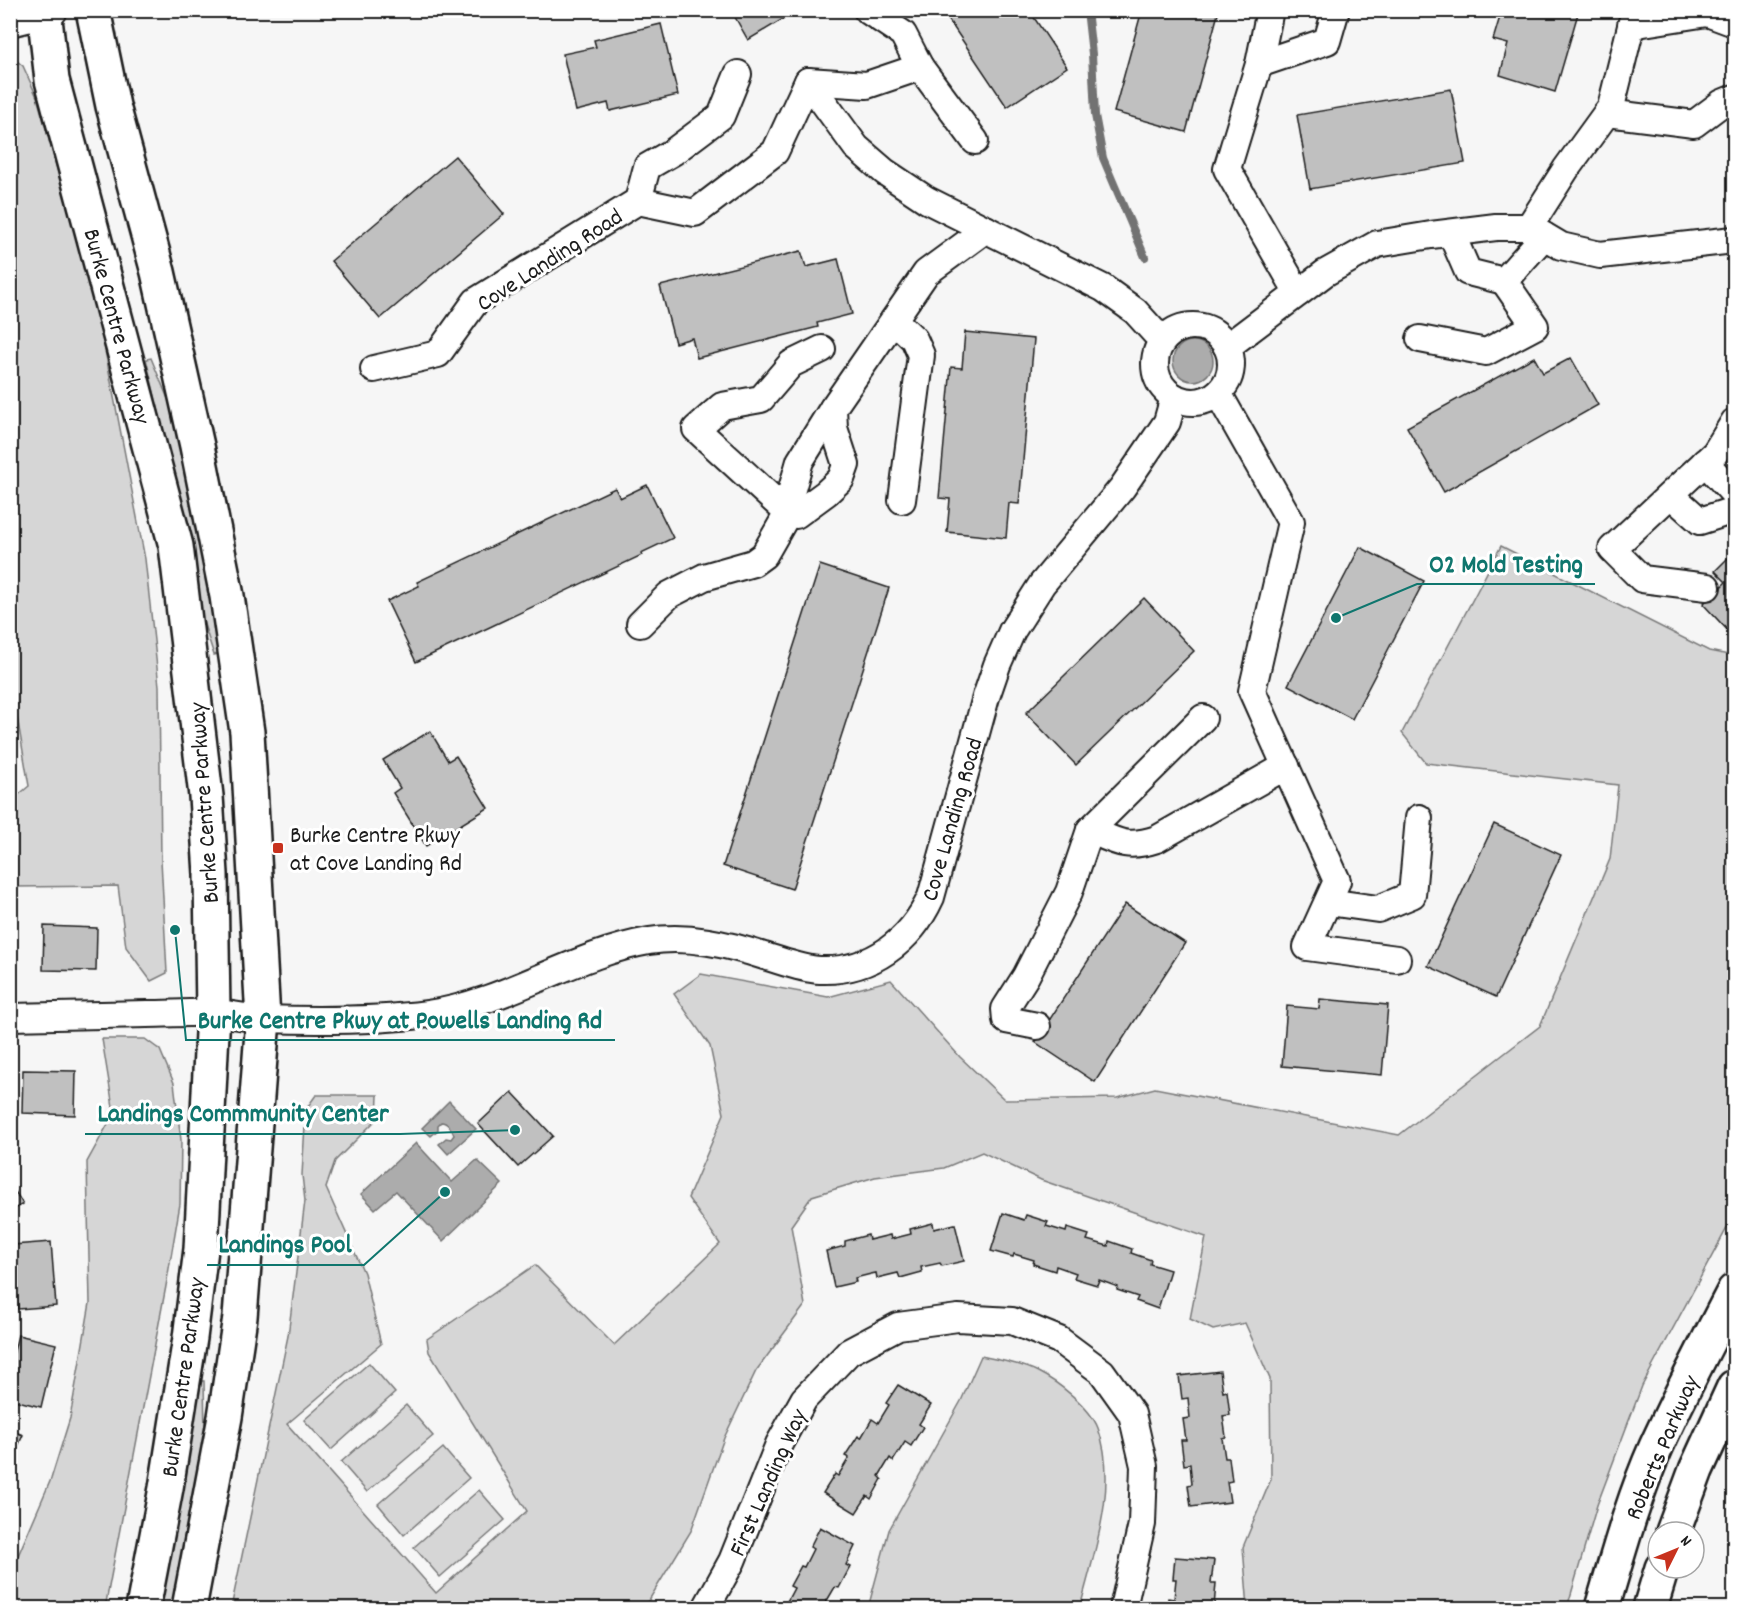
<svg xmlns="http://www.w3.org/2000/svg" width="1745" height="1619" font-family="Dekko,sans-serif">
<rect width="100%" height="100%" fill="#f6f6f6"/>
<filter id="ink" filterUnits="userSpaceOnUse"><feTurbulence type="fractalNoise" baseFrequency=".0167" numOctaves="2"/><feDisplacementMap in="SourceGraphic" scale="12" xChannelSelector="R" yChannelSelector="G"/><feConvolveMatrix kernelMatrix="1 2 1 2 8 2 1 2 1" color-interpolation-filters="sRGB"/></filter>
<g filter="url(#ink)">
<g fill="#d6d6d6" stroke="#797979" stroke-width="1.5">
<path d="M 11,56 L 23,66 L 37,97 L 99,319 L 145,559 L 159,686 L 161,860 L 167,973 L 151,981 L 126,947 L 118,886 L 11,887 L 11,801 L 29,786 L 14,699 L 11,695 Z"/>
<path d="M 151,358 L 173,411 L 202,551 L 218,654 L 214,655 L 198,606 L 173,470 L 146,359 Z"/>
<path d="M 1501,546 L 1709,651 L 1734,656 L 1734,1215 L 1642,1386 L 1597,1505 L 1567,1608 L 1248,1608 L 1243,1547 L 1271,1479 L 1270,1379 L 1245,1323 L 1213,1330 L 1190,1319 L 1206,1237 L 1041,1180 L 982,1152 L 944,1168 L 875,1177 L 812,1196 L 791,1226 L 805,1305 L 756,1371 L 724,1438 L 691,1531 L 649,1600 L 639,1608 L 231,1608 L 288,1336 L 305,1201 L 302,1175 L 306,1109 L 316,1095 L 378,1095 L 377,1119 L 335,1161 L 326,1188 L 364,1273 L 381,1344 L 287,1424 L 436,1593 L 527,1511 L 429,1352 L 427,1339 L 535,1265 L 614,1345 L 720,1244 L 688,1198 L 724,1114 L 710,1046 L 674,994 L 701,974 L 828,997 L 891,980 L 960,1057 L 1005,1100 L 1117,1098 L 1155,1088 L 1399,1135 L 1540,1026 L 1610,859 L 1618,785 L 1426,763 L 1402,733 Z"/>
<path d="M 102,1039 L 145,1039 L 160,1050 L 174,1083 L 181,1140 L 180,1204 L 166,1286 L 105,1608 L 11,1608 L 11,1572 L 51,1479 L 70,1418 L 90,1303 L 87,1162 L 114,1113 Z"/>
<path d="M 981,1356 C 999,1360 1021,1363 1038,1372 C 1058,1382 1090,1407 1098,1428 C 1119,1485 1094,1552 1080,1608 L 868,1608 L 889,1530 L 961,1401 Z"/>
<path d="M 369,1363 L 395,1393 L 331,1450 L 304,1420 Z"/>
<path d="M 200,1381 L 204,1381 L 205,1435 L 173,1608 L 158,1608 Z"/>
<path d="M 406,1405 L 433,1436 L 367,1492 L 341,1462 Z"/>
<path d="M 443,1448 L 469,1478 L 404,1535 L 378,1504 Z"/>
<path d="M 479,1490 L 505,1520 L 440,1577 L 414,1547 Z"/>
</g>
<g fill="#acacac" stroke="#727272" stroke-width="1.5">
<circle cx="1193" cy="361" r="20"/>
<path d="M 449,1101 L 476,1129 L 448,1154 L 439,1144 L 446,1138 L 451,1139 L 454,1135 C 452,1129 447,1122 441,1122 L 438,1125 L 438,1130 L 431,1136 L 422,1128 Z"/>
<path d="M 416,1143 L 452,1182 L 477,1160 L 502,1184 L 443,1241 L 396,1191 L 375,1209 L 361,1194 Z"/>
</g>
<g fill="none" stroke-linecap="round" stroke-linejoin="round">
<path stroke="#727272" stroke-width="8" d="M 1087,10 L 1092,54 L 1095,115 L 1103,158 L 1145,257"/>
</g>
<g fill="#c0c0c0" stroke="#1c1c1c" stroke-width="1.5">
<path d="M 731,10 L 798,10 L 748,40 Z"/>
<path d="M 942,10 L 1029,10 L 1067,67 L 1007,107 Z"/>
<path d="M 1142,10 L 1219,10 L 1186,132 L 1114,112 Z"/>
<path d="M 1502,10 L 1579,10 L 1555,92 L 1500,75 L 1508,44 L 1493,40 Z"/>
<path d="M 661,24 L 678,95 L 610,111 L 608,103 L 576,111 L 563,54 L 596,47 L 594,40 Z"/>
<path d="M 1451,89 L 1465,163 L 1310,189 L 1297,115 Z"/>
<path d="M 455,156 L 504,214 L 380,319 L 331,261 Z"/>
<path d="M 801,251 L 806,267 L 838,259 L 852,314 L 817,323 L 818,327 L 697,358 L 692,338 L 675,343 L 660,286 Z"/>
<path d="M 965,332 L 1034,339 L 1019,504 L 1009,503 L 1006,538 L 947,532 L 950,499 L 939,498 L 951,367 L 962,368 Z"/>
<path d="M 1534,357 L 1543,373 L 1571,358 L 1598,405 L 1444,492 L 1407,427 Z"/>
<path d="M 647,485 L 673,538 L 641,553 L 642,555 L 416,662 L 387,601 L 419,586 L 417,582 L 615,488 L 620,498 Z"/>
<path d="M 1360,547 L 1424,581 L 1352,719 L 1288,685 Z"/>
<path d="M 1734,552 L 1734,637 L 1703,604 L 1726,582 L 1715,571 Z"/>
<path d="M 820,565 L 889,588 L 792,889 L 723,866 Z"/>
<path d="M 1144,598 L 1194,651 L 1076,765 L 1026,713 Z"/>
<path d="M 430,731 L 448,761 L 456,756 L 488,808 L 426,846 L 393,793 L 400,788 L 383,760 Z"/>
<path d="M 1494,824 L 1561,855 L 1496,997 L 1428,966 Z"/>
<path d="M 1125,904 L 1185,943 L 1095,1082 L 1035,1042 Z"/>
<path d="M 44,926 L 97,928 L 96,971 L 43,970 Z"/>
<path d="M 10,930 L 15,930 L 16,969 L 10,969 Z"/>
<path d="M 1320,999 L 1388,1005 L 1382,1075 L 1282,1066 L 1287,1006 L 1319,1009 Z"/>
<path d="M 23,1070 L 76,1071 L 75,1115 L 22,1113 Z"/>
<path d="M 512,1092 L 553,1136 L 518,1167 L 478,1124 Z"/>
<path d="M 10,1184 L 23,1204 L 10,1212 Z"/>
<path d="M 1003,1213 L 1024,1220 L 1026,1215 L 1048,1222 L 1046,1226 L 1066,1232 L 1067,1228 L 1089,1235 L 1087,1240 L 1108,1246 L 1109,1241 L 1132,1249 L 1131,1253 L 1151,1260 L 1150,1264 L 1170,1270 L 1158,1309 L 1136,1301 L 1138,1297 L 1117,1290 L 1118,1287 L 1099,1280 L 1097,1285 L 1074,1278 L 1076,1273 L 1056,1266 L 1055,1271 L 1033,1264 L 1034,1260 L 1014,1254 L 1013,1257 L 991,1251 Z"/>
<path d="M 933,1223 L 934,1229 L 955,1224 L 964,1261 L 942,1266 L 940,1263 L 921,1267 L 922,1272 L 900,1278 L 898,1273 L 877,1278 L 876,1273 L 871,1274 L 855,1278 L 856,1282 L 834,1287 L 826,1251 L 845,1246 L 845,1241 L 868,1235 L 869,1240 L 890,1235 L 891,1239 L 911,1234 L 910,1229 Z"/>
<path d="M 51,1242 L 56,1306 L 18,1309 L 13,1245 Z"/>
<path d="M 18,1335 L 56,1344 L 41,1407 L 10,1399 L 10,1367 Z"/>
<path d="M 1220,1371 L 1223,1392 L 1227,1391 L 1230,1415 L 1223,1416 L 1226,1437 L 1222,1438 L 1225,1458 L 1229,1458 L 1232,1481 L 1227,1482 L 1230,1502 L 1191,1507 L 1188,1485 L 1192,1484 L 1190,1464 L 1184,1465 L 1181,1440 L 1186,1440 L 1183,1419 L 1190,1418 L 1188,1398 L 1182,1399 L 1179,1376 Z"/>
<path d="M 898,1385 L 931,1405 L 919,1424 L 923,1427 L 911,1446 L 905,1442 L 893,1461 L 890,1458 L 879,1476 L 882,1479 L 871,1499 L 867,1496 L 856,1513 L 823,1493 L 835,1474 L 838,1476 L 849,1458 L 845,1456 L 858,1436 L 861,1438 L 872,1419 L 878,1423 L 889,1405 L 886,1403 Z"/>
<path d="M 10,1430 L 23,1435 L 10,1464 Z"/>
<path d="M 820,1527 L 855,1546 L 846,1565 L 850,1567 L 839,1588 L 835,1587 L 825,1604 L 830,1606 L 828,1608 L 778,1608 L 780,1604 L 784,1607 L 794,1588 L 790,1586 L 801,1566 L 804,1567 L 813,1549 L 810,1547 Z"/>
<path d="M 1175,1557 L 1214,1560 L 1211,1583 L 1216,1583 L 1214,1607 L 1206,1606 L 1206,1608 L 1167,1608 L 1168,1598 L 1174,1599 L 1176,1579 L 1173,1579 Z"/>
</g>
<g fill="none" stroke-linecap="round" stroke-linejoin="round">
<defs>
<g id="minor">
<path d="M 867,10 L 903,34 L 920,67"/>
<path d="M 1270,10 L 1259,64 L 1227,169 L 1298,293"/>
<path d="M 1631,25 L 1707,13 L 1734,23"/>
<path d="M 1259,64 L 1327,41 L 1336,10"/>
<path d="M 808,81 L 867,85 L 920,67 L 975,141"/>
<path d="M 1607,113 L 1694,124 L 1722,103 L 1734,98"/>
<path d="M 638,201 L 647,167 L 673,152 L 721,116 L 738,74"/>
<path d="M 1529,227 L 1566,169 L 1611,107 L 1635,10"/>
<path d="M 1451,233 L 1468,272 L 1504,281"/>
<path d="M 894,320 L 914,339 L 921,355 L 902,500"/>
<circle cx="1193" cy="364" r="38"/>
<path d="M 1420,339 L 1486,352 L 1535,326 L 1504,281 L 1544,236"/>
<path d="M 1227,347 L 1325,273 L 1377,244 L 1431,235 L 1496,227 L 1529,227 L 1561,246 L 1600,255 L 1734,240"/>
<path d="M 822,349 L 791,364 L 761,399 L 722,406 L 696,429 L 788,513 L 796,515 L 826,493 L 841,479 L 846,465 L 834,428 L 833,408"/>
<path d="M 374,369 L 438,354 L 476,301 L 638,201 L 695,213 L 775,152 L 808,81 L 856,147 L 885,172 L 927,200 L 1103,288 L 1135,311 L 1155,333 L 1167,336"/>
<path d="M 1218,393 L 1291,522 L 1252,691 L 1337,881 L 1307,947 L 1397,959"/>
<path d="M 1705,462 L 1734,494"/>
<path d="M 1671,495 L 1700,521 L 1734,510"/>
<path d="M 1707,587 L 1642,579 L 1612,549 L 1715,453 L 1734,422"/>
<path d="M 640,624 L 669,595 L 704,577 L 753,563 L 764,555 L 788,513 L 790,496 L 800,461 L 833,408 L 926,273 L 986,229"/>
<path d="M 1203,718 L 1090,830 C 1117,842 1127,849 1157,839 L 1286,766"/>
<path d="M 1328,902 L 1378,909 L 1412,895 L 1419,818"/>
<path d="M 10,1017 C 56,1016 101,1015 147,1014 C 169,1014 192,1012 215,1013 C 231,1014 247,1018 263,1019 C 317,1021 374,1021 428,1014 C 506,1003 573,954 649,941 C 688,935 727,944 764,956 C 782,961 801,969 820,970 C 871,972 911,941 931,897 L 986,697 L 997,665 L 1012,631 L 1042,584 L 1122,488 L 1167,422 L 1174,397"/>
<path d="M 1037,1026 L 1006,1020 L 1005,1009 L 1026,976 L 1069,892 L 1090,830"/>
<path d="M 706,1608 L 732,1561 L 779,1444 L 804,1399 L 849,1352 L 898,1326 L 958,1318 L 1012,1321 L 1059,1340 L 1102,1372 L 1132,1414 L 1144,1466 L 1142,1524 L 1123,1608"/>
</g>
<path id="tertiary" d="M 10,20 L 51,10"/>
<g id="secondary">
<path d="M 44,10 L 52,80 L 176,546 L 206,796 L 211,874 L 213,1013 L 201,1249 L 190,1338 L 166,1488 L 143,1608"/>
<path d="M 93,10 L 113,106 L 158,272 L 197,446 L 227,596 L 247,732 L 263,1019 L 240,1317 L 225,1417 L 189,1608"/>
<path d="M 1673,1532 L 1696,1470 L 1734,1387"/>
<path d="M 1602,1608 C 1618,1554 1633,1499 1656,1447 C 1680,1394 1707,1343 1734,1291"/>
<path d="M 1650,1608 L 1662,1568"/>
</g>
</defs>
<use href="#minor" stroke="#1c1c1c" stroke-width="30"/>
<use href="#tertiary" stroke="#1c1c1c" stroke-width="36"/>
<use href="#secondary" stroke="#1c1c1c" stroke-width="38"/>
<use href="#minor" stroke="#fff" stroke-width="26"/>
<use href="#tertiary" stroke="#fff" stroke-width="32"/>
<use href="#secondary" stroke="#fff" stroke-width="33"/>
</g>
</g>
<rect fill="#c8321e" stroke="#fff" stroke-width="2" x="272" y="842" width="12" height="12" rx="3"/>
<g text-anchor="middle" stroke-width="6" stroke-linejoin="round" paint-order="stroke">
<g font-size="24" fill="#1c1c1c" stroke="#fff">
<text transform="translate(549 259) rotate(-33)" y="8">Cove Landing Road</text>
<text transform="translate(118 326) rotate(75)" y="8">Burke Centre Parkway</text>
<text transform="translate(203 803) rotate(-94)" y="8">Burke Centre Parkway</text>
<text transform="translate(951 819) rotate(-74)" y="8">Cove Landing Road</text>
<text transform="translate(182 1377) rotate(-82)" y="8">Burke Centre Parkway</text>
<text transform="translate(1661 1447) rotate(-67)" y="8">Roberts Parkway</text>
<text transform="translate(767 1482) rotate(-66)" y="8">First Landing Way</text>
</g>
<g font-size="24" fill="#1c1c1c" stroke="#fff" text-anchor="start">
<text x="290" y="842">Burke Centre Pkwy<tspan x="290" dy="28">at Cove Landing Rd</tspan></text>
</g>
</g>
<path fill="none" stroke="#0f766e" stroke-width="2" d="M1336 618L1417 584H1595M175 930L186 1040H615M515 1130L400 1134H85M445 1192L364 1265H207"/>
<g fill="#0f766e" stroke="#fff" stroke-width="2">
<circle cx="1336" cy="618" r="6"/>
<circle cx="175" cy="930" r="6"/>
<circle cx="515" cy="1130" r="6"/>
<circle cx="445" cy="1192" r="6"/>
</g>
<g font-size="26" text-anchor="middle" font-weight="bold" fill="#0f766e" stroke="#fff" stroke-width="6" stroke-linejoin="round" paint-order="stroke">
<text x="1506" y="572">O2 Mold Testing</text>
<text x="400" y="1028">Burke Centre Pkwy at Powells Landing Rd</text>
<text x="243" y="1121">Landings Commmunity Center</text>
<text x="285" y="1252">Landings Pool</text>
</g>
<rect width="1745" height="1619" fill="none" stroke="#fff" stroke-width="36"/>
<rect x="18" y="18" width="1709" height="1583" fill="none" stroke="#1c1c1c" stroke-width="2" filter="url(#ink)"/>
<g transform="translate(1676 1550) rotate(47)"><circle r="28" fill="#ffffff" stroke="#a4a4a4" stroke-width="1.5"/>
<path d="M0-4.5L10 22L0 15L-10 22Z" fill="#c8321e"/>
<text y="-9" font-size="16" font-weight="bold" text-anchor="middle" fill="#1c1c1c">N</text>
</g>
</svg>
